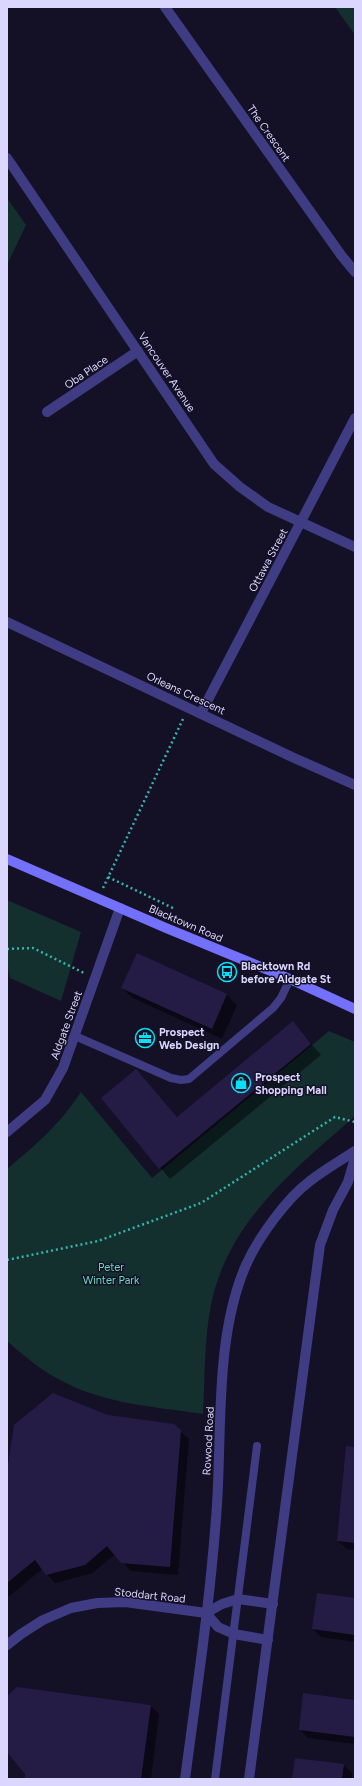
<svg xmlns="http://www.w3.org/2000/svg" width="362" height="1786" font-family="Figtree,sans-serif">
<rect width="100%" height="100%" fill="#141026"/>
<g fill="#13302f">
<path d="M 335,7 L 355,7 L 355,35 Z"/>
<path d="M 7,198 L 26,225 L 7,265 Z"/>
<path d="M 7,900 L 81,932 L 61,1001 L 10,978 L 7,964 Z"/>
<path d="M 329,1031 L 355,1042 L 355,1116 C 294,1170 228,1221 211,1305 C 204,1341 205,1378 203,1414 C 157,1407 106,1404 64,1382 C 42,1371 25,1357 7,1341 L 7,1169 C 37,1144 59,1125 81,1092 L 152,1178 Z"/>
</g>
<g fill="#0007">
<path d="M 137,955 L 227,995 L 237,1005 L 222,1039 L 133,998 L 122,988 Z"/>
<path d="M 293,1023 L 321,1055 L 170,1179 L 102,1098 L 136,1070 L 178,1118 Z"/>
<path d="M 107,1416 L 180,1431 L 189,1439 L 178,1575 L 131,1571 L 115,1554 L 93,1573 L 55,1583 L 42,1569 L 7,1598 L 7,1457 L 10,1460 Z"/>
<path d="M 355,1462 L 355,1550 L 347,1549 L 338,1541 Z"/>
<path d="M 355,1599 L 355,1642 L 321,1637 L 313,1629 Z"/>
<path d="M 7,1697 L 151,1706 L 159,1714 L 151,1779 L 26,1779 L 26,1773 L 7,1750 Z"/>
<path d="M 355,1701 L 355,1744 L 308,1738 L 300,1730 Z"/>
<path d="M 296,1759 L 344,1765 L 352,1773 L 352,1779 L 293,1779 Z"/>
</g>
<g fill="#251c46">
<path d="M 137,953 L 227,994 L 212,1029 L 121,988 Z"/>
<path d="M 293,1021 L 311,1044 L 159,1169 L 101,1098 L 136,1069 L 177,1117 Z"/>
<path d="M 53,1393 L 108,1415 L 174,1424 L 181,1430 L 170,1567 L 121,1563 L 107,1546 L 85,1565 L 46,1575 L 35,1560 L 7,1583 L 7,1470 L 14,1425 Z"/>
<path d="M 346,1446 L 355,1447 L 355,1543 L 337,1541 Z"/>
<path d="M 317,1593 L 355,1598 L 355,1635 L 312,1629 Z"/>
<path d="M 17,1687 L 151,1705 L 141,1779 L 25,1779 L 25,1774 L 7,1752 L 7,1696 Z"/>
<path d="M 303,1693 L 355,1700 L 355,1737 L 299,1730 Z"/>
<path d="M 295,1758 L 344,1764 L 342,1779 L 292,1779 Z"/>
</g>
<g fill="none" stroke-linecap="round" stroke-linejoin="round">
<g stroke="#33b5ac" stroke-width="2.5" stroke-dasharray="2 3" stroke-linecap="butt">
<path d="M 108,877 L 175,909"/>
<path d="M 103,888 L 183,719"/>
<path d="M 7,949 L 33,948 L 84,973"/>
<path d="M 7,1260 L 98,1241 L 201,1203 L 335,1117 L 355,1122"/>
</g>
<g stroke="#3f3c83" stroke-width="8">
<path d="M 75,1036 L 171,1078 L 181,1080 L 189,1079 L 273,1008 L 281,998 L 290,979"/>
<path d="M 215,1779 L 257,1446"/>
</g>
<g stroke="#3f3c83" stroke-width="10">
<path d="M 165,7 L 341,255 L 355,272"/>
<path d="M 7,158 L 214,464 L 240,487 L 268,507 L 355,547"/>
<path d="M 47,412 L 138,351"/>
<path d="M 7,622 L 292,757 L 355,785"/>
<path d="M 201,713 L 355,418"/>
<path d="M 7,1132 L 45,1100 L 63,1068 L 120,908"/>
<path d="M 206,1613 L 218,1627 L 234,1634 L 268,1640"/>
<path d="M 7,1645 L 21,1634 L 43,1620 L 71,1608 L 97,1603 L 125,1602 L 206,1613 L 222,1604 L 238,1599 L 273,1604"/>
<path d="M 185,1779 C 197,1688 211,1596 217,1504 C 222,1428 215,1336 246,1265 C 258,1238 286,1199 310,1181 C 324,1170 340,1161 355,1151"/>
<path d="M 249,1779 L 320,1245 L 333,1210 L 348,1182 L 355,1158"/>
</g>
<path stroke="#7370fb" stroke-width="10" d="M 7,859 L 166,928 L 290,979 L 355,1009"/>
</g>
<defs>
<symbol id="bus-ring" viewBox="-11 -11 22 22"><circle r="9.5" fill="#141026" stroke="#08e0f8" stroke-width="1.5"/><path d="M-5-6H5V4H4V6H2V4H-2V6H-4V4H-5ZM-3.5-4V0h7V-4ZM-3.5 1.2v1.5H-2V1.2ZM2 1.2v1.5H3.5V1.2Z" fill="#08e0f8"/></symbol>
<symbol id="office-ring" viewBox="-11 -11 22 22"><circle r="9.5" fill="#141026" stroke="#08e0f8" stroke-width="1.5"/><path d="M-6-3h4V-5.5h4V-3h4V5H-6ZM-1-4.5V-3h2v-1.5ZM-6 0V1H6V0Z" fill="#08e0f8"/></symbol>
<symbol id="shop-ring" viewBox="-11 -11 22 22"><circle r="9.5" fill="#141026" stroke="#08e0f8" stroke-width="1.5"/><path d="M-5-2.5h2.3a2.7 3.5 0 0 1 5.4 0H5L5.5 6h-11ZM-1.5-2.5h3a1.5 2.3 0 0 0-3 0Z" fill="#08e0f8"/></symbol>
</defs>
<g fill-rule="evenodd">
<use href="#bus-ring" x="216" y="961" width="22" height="22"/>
<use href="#office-ring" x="134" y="1027" width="22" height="22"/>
<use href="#shop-ring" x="230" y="1072" width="22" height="22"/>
</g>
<g text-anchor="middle" stroke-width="3" stroke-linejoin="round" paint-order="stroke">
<g font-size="11" fill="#dad6fe" stroke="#141026">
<text transform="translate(269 133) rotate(55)" y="4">The Crescent</text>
<text transform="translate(86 372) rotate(-34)" y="4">Oba Place</text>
<text transform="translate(167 372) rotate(56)" y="4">Vancouver Avenue</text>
<text transform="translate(268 560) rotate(-62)" y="4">Ottawa Street</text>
<text transform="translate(186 693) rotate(25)" y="4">Orleans Crescent</text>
<text transform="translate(186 923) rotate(23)" y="4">Blacktown Road</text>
<text transform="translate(66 1025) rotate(-70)" y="4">Aldgate Street</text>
<text transform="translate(208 1441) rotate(-87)" y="4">Rowood Road</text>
<text transform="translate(150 1595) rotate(6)" y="4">Stoddart Road</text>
</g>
<g font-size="11" font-weight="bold" fill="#dad6fe" stroke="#141026" text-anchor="start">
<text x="241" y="970">Blacktown Rd<tspan x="241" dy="13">before Aldgate St</tspan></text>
<text x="159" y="1036">Prospect<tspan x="159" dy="13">Web Design</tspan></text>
<text x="255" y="1081">Prospect<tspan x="255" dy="13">Shopping Mall</tspan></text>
</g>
<g font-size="11" fill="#63dcbe" stroke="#141026">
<text x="111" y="1271">Peter<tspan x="111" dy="13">Winter Park</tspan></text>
</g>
</g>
<rect width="362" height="1786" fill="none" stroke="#dad6fe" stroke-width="16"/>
</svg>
